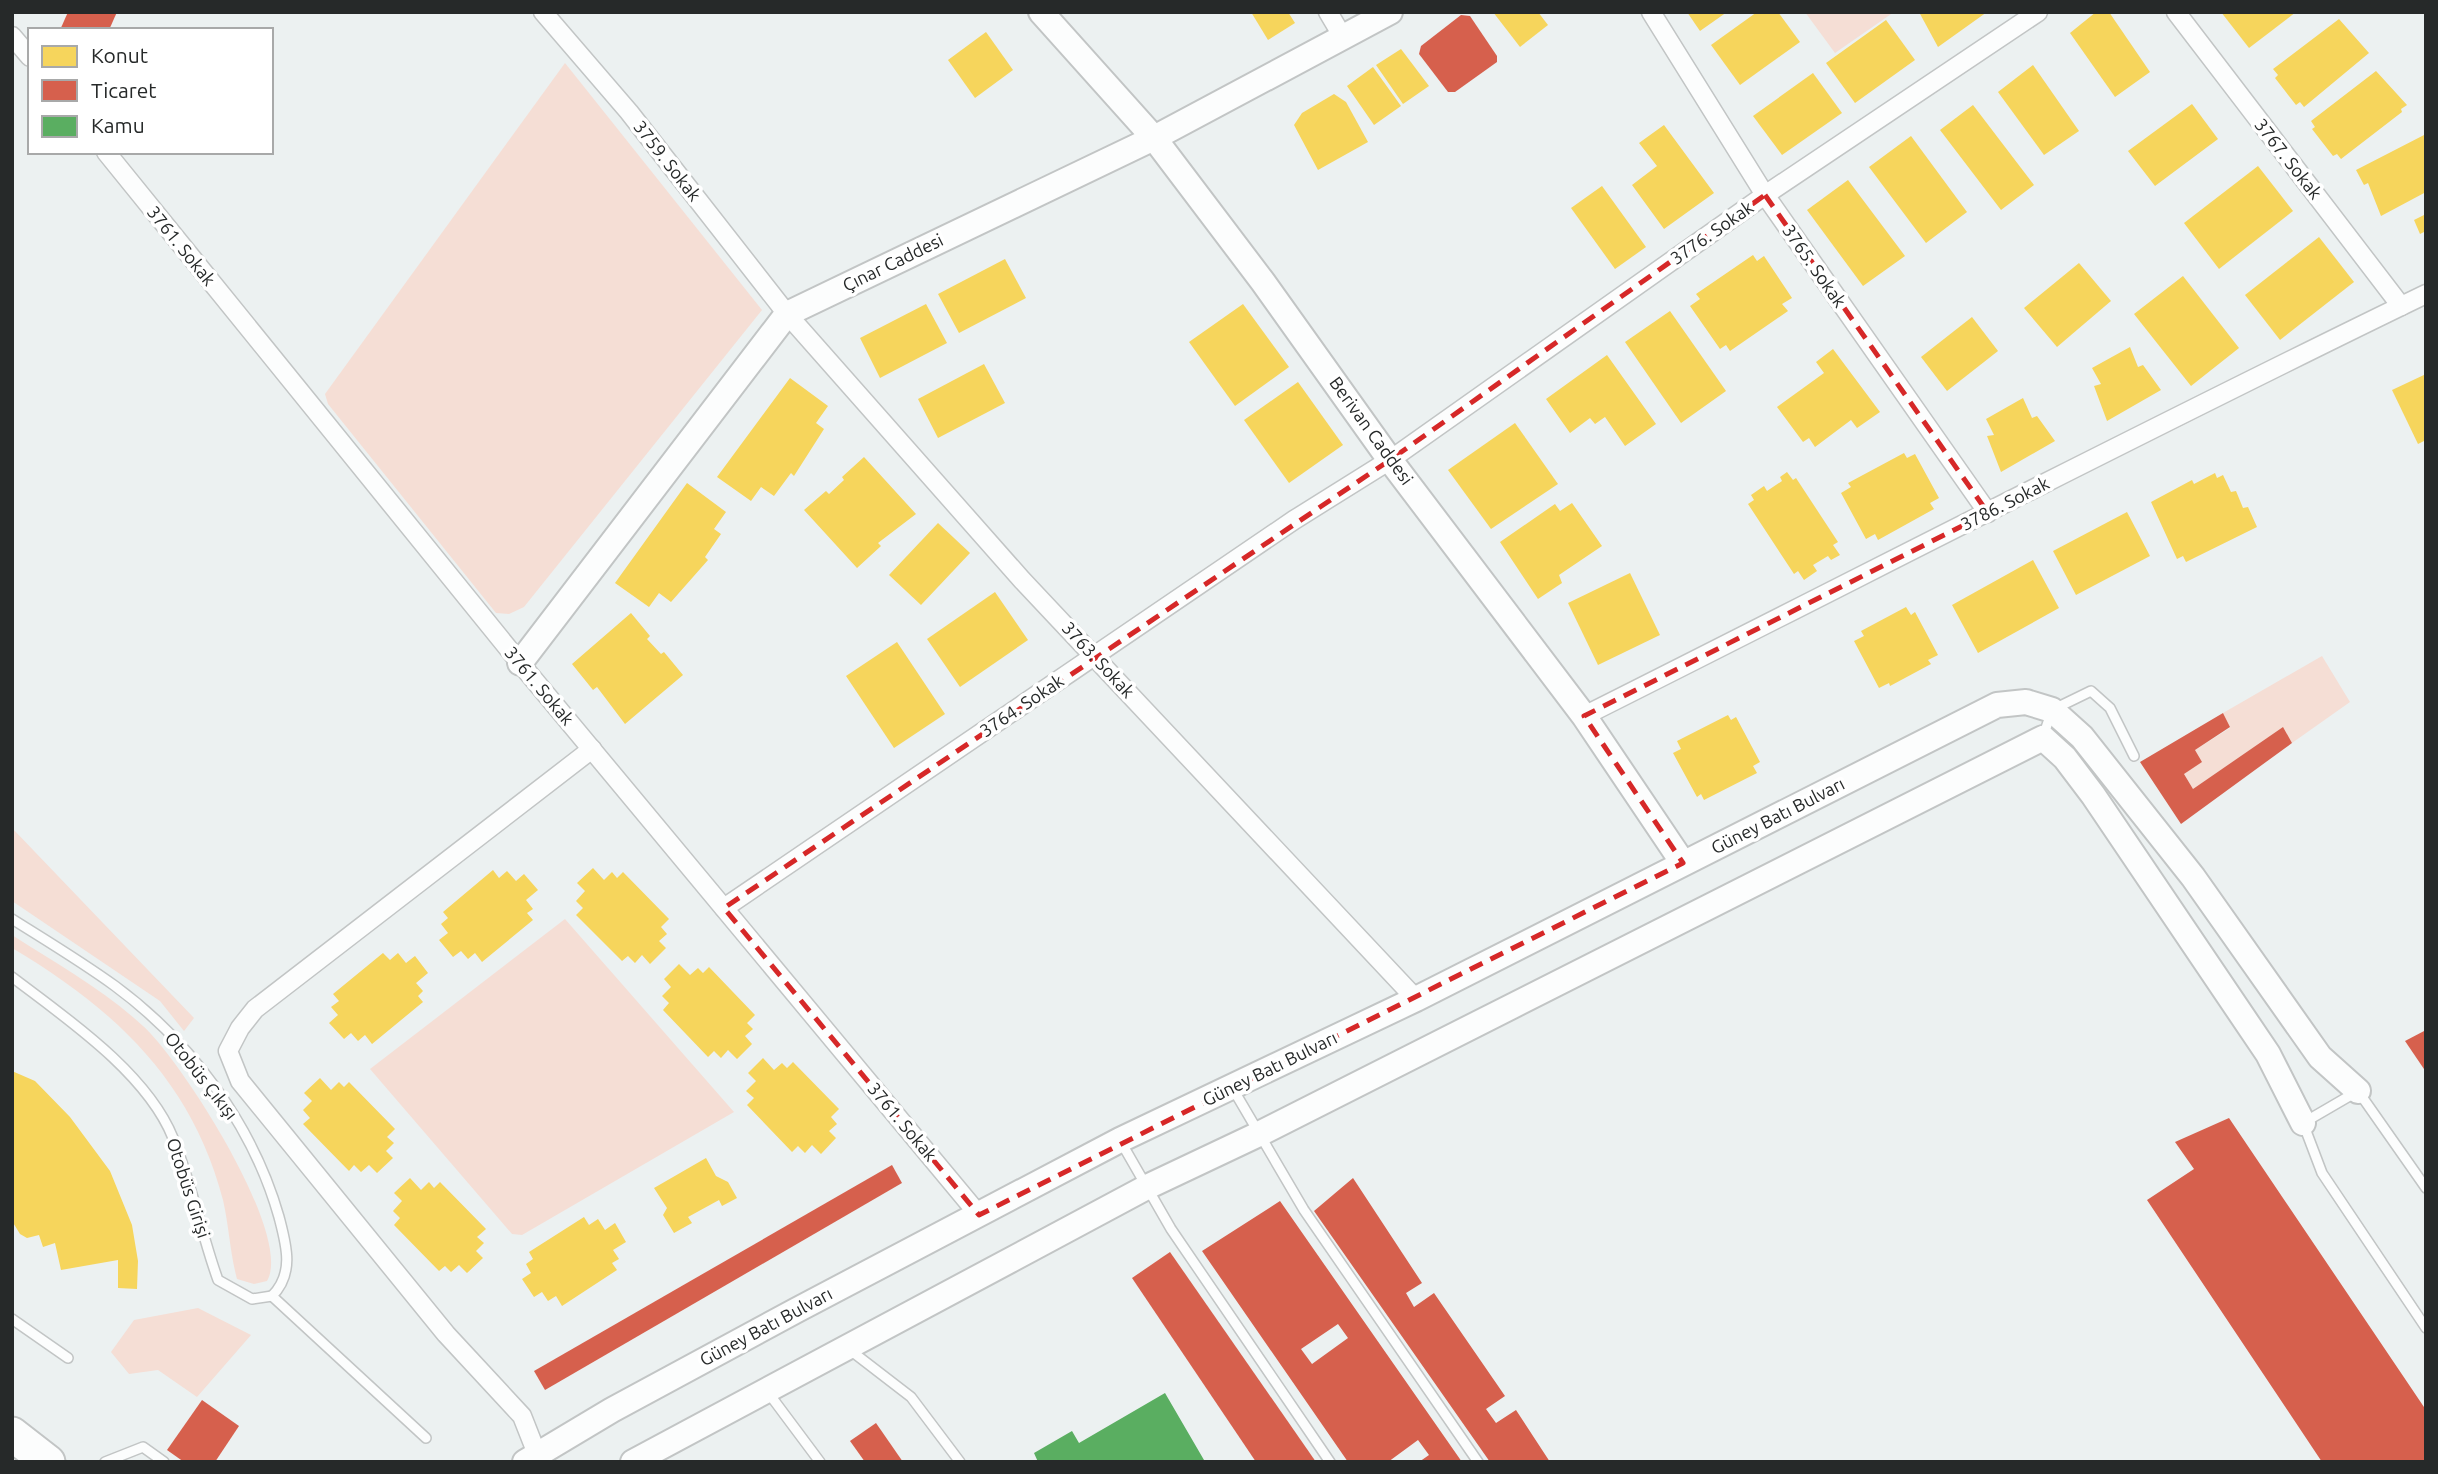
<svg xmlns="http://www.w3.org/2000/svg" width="2438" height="1474" font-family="Ubuntu,sans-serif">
<rect width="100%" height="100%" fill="#ecf1f1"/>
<g fill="#f5ded5">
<path d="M 1805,12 L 1894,12 L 1835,53 Z"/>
<path d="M 565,63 L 762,310 L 524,607 L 509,614 L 496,613 L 328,404 L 325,394 Z"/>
<path d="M 2322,656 L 2350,702 L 2292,743 L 2282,728 L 2193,789 L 2184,774 L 2201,762 L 2195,750 L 2230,728 L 2223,713 Z"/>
<path d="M 12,828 L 194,1018 L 184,1031 L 160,1001 L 12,901 Z"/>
<path d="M 565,919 L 734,1112 L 522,1235 L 512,1234 L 370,1069 Z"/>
<path d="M 12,935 C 57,964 104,990 143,1026 C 181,1060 294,1235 267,1281 L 254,1284 L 237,1279 C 230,1253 229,1226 223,1200 C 192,1081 115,1009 12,948 Z"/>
<path d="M 198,1308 L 251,1335 L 197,1397 L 158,1370 L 129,1374 L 111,1352 L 134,1320 Z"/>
</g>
<g fill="#f6d55c">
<path d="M 1251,12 L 1288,12 L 1295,23 L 1268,40 Z"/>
<path d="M 1493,12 L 1538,12 L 1548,25 L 1520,47 Z"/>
<path d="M 1687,12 L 1727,12 L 1700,31 Z"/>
<path d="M 1757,12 L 1778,12 L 1800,42 L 1740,85 L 1711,45 Z"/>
<path d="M 1919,12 L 1987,12 L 1938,47 Z"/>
<path d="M 2096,12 L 2109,12 L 2150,72 L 2115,97 L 2070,33 Z"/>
<path d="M 2221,12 L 2296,12 L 2249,48 Z"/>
<path d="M 2339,19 L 2369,53 L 2304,107 L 2300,102 L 2296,105 L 2275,78 L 2278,75 L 2273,69 Z"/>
<path d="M 1886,20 L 1915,60 L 1855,103 L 1826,63 Z"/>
<path d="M 986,32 L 1013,70 L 975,98 L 948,60 Z"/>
<path d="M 1401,49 L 1429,86 L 1403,104 L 1376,65 Z"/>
<path d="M 2033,65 L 2079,131 L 2044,155 L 1998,92 Z"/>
<path d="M 1373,67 L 1401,106 L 1374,125 L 1347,86 Z"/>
<path d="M 2376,71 L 2407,105 L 2401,109 L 2402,112 L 2341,159 L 2337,154 L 2333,156 L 2312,129 L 2315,127 L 2311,121 Z"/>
<path d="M 1813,73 L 1842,113 L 1782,155 L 1753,116 Z"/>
<path d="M 1334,94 L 1346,102 L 1368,142 L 1318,170 L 1294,125 L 1302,113 Z"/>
<path d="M 2192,104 L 2218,139 L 2155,186 L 2128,151 Z"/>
<path d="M 1973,105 L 2034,185 L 2001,210 L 1940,130 Z"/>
<path d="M 1664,125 L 1714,193 L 1664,229 L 1632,185 L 1657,166 L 1639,143 Z"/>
<path d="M 2426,134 L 2426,192 L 2381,216 L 2368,183 L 2364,185 L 2356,170 Z"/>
<path d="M 1911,136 L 1967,212 L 1926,243 L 1869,167 Z"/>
<path d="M 2258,166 L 2293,211 L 2219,269 L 2184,223 Z"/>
<path d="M 1848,180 L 1905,256 L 1863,286 L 1807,210 Z"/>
<path d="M 1602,186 L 1646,247 L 1615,269 L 1571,208 Z"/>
<path d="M 2426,214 L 2426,231 L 2420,234 L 2414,220 Z"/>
<path d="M 2319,237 L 2354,282 L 2280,340 L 2245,295 Z"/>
<path d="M 1753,255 L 1757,261 L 1764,256 L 1792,298 L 1782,304 L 1788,311 L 1730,351 L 1726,345 L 1720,349 L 1690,306 L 1700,299 L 1696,294 Z"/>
<path d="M 1005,259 L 1026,298 L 959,333 L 938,294 Z"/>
<path d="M 2079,263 L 2111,301 L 2057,347 L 2024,308 Z"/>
<path d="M 2183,276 L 2239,348 L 2191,386 L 2134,314 Z"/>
<path d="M 926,304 L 947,343 L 880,378 L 860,338 Z"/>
<path d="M 1243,304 L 1289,367 L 1235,406 L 1189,342 Z"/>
<path d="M 1670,311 L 1726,391 L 1681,423 L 1625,342 Z"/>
<path d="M 1972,317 L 1998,351 L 1947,391 L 1921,357 Z"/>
<path d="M 2130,347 L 2138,367 L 2143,365 L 2161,390 L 2107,421 L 2094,386 L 2101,384 L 2092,368 Z"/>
<path d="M 1833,349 L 1880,412 L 1857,428 L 1851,420 L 1815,447 L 1809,438 L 1803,442 L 1777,407 L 1824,373 L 1816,362 Z"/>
<path d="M 1607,355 L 1656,424 L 1625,446 L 1605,417 L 1595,424 L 1590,418 L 1570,433 L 1546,399 Z"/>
<path d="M 984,364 L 1005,403 L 938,438 L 918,399 Z"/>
<path d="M 2426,374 L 2426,440 L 2418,444 L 2392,390 Z"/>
<path d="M 790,378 L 828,406 L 816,423 L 824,429 L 794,476 L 791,473 L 774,496 L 761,487 L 751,501 L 717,477 Z"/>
<path d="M 1298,382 L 1343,445 L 1289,483 L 1244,420 Z"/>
<path d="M 2023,398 L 2032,418 L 2037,416 L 2055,441 L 2001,472 L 1987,436 L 1994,435 L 1986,419 Z"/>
<path d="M 1515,423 L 1558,484 L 1491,529 L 1448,470 Z"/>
<path d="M 1904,453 L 1907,458 L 1915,454 L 1939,498 L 1930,503 L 1934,509 L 1878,540 L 1875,534 L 1866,539 L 1841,493 L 1851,487 L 1848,483 Z"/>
<path d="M 864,457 L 916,514 L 878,543 L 881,546 L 857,568 L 804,510 L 826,491 L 829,494 L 844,480 L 842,477 Z"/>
<path d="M 1787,472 L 1793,480 L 1796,478 L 1838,542 L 1833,545 L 1840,555 L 1831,560 L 1828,556 L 1813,565 L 1817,571 L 1804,580 L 1798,571 L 1794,574 L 1748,504 L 1754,500 L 1751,495 L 1764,486 L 1767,491 L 1782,481 L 1780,477 Z"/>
<path d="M 2215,473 L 2217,478 L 2223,475 L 2231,492 L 2236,491 L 2243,508 L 2248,507 L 2257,527 L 2186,562 L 2183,556 L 2177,559 L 2151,502 L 2192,480 L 2194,484 Z"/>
<path d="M 687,483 L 726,512 L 714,529 L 721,534 L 705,557 L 708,560 L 671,602 L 659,593 L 649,607 L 615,583 Z"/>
<path d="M 1572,503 L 1602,546 L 1559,575 L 1562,583 L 1538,599 L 1500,542 L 1555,504 L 1560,511 Z"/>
<path d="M 2127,512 L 2150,556 L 2076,595 L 2053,551 Z"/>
<path d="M 938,523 L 970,553 L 921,605 L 889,575 Z"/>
<path d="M 2033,560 L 2059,608 L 1978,653 L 1952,605 Z"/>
<path d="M 1630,573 L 1660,635 L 1598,665 L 1568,603 Z"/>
<path d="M 995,592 L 1028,640 L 960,687 L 927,639 Z"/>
<path d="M 1906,607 L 1911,615 L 1915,612 L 1938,655 L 1928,660 L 1931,664 L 1890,686 L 1889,683 L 1879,688 L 1854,641 L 1864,636 L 1861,631 Z"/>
<path d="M 631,613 L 650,636 L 647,639 L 661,654 L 664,652 L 683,675 L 625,724 L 597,687 L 593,690 L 572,664 Z"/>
<path d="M 897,642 L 945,714 L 894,748 L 846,676 Z"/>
<path d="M 1728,715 L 1731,720 L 1736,717 L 1760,762 L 1753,766 L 1757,773 L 1704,800 L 1701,794 L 1697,797 L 1673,753 L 1681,749 L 1677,741 Z"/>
<path d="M 593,868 L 604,880 L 612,872 L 617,878 L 623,872 L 669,919 L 661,927 L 667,934 L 659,941 L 666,948 L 650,964 L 642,955 L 635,963 L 628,956 L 622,961 L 576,915 L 583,908 L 576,901 L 585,891 L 577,883 Z"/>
<path d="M 493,870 L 499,878 L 507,871 L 516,881 L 524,874 L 538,890 L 526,900 L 533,909 L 527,913 L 533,920 L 482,962 L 475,953 L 468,959 L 461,951 L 453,957 L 439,940 L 448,933 L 441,924 L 448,918 L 443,912 Z"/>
<path d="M 383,953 L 390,960 L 398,953 L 406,963 L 415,956 L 428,973 L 416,983 L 423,991 L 418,996 L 423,1002 L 372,1044 L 365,1035 L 358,1041 L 351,1033 L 344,1039 L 329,1023 L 338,1015 L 331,1007 L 339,1001 L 333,994 Z"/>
<path d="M 679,964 L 690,975 L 698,968 L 703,973 L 709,967 L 755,1015 L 747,1023 L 753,1029 L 745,1036 L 752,1044 L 737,1059 L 728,1050 L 721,1058 L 714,1051 L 708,1057 L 663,1010 L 669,1003 L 662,996 L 671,987 L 664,979 Z"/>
<path d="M 763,1058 L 774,1070 L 782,1063 L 787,1068 L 793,1062 L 839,1109 L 831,1117 L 837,1124 L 829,1131 L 836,1138 L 821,1154 L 812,1145 L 805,1153 L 798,1146 L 792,1152 L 747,1105 L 754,1098 L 746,1091 L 756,1081 L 748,1073 Z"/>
<path d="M 12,1071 L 35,1081 L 70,1117 L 110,1171 L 132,1225 L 138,1261 L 137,1289 L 118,1288 L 118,1260 L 61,1270 L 55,1243 L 43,1247 L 39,1235 L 27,1238 L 20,1234 L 12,1221 Z"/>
<path d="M 320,1078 L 331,1090 L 339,1082 L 344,1087 L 349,1082 L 395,1129 L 387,1137 L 394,1143 L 386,1151 L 393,1158 L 377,1173 L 369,1165 L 361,1172 L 354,1165 L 349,1171 L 303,1124 L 310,1118 L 303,1110 L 312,1101 L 304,1093 Z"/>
<path d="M 706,1158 L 716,1176 L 728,1182 L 737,1198 L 722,1206 L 719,1200 L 688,1217 L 692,1223 L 674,1233 L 663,1215 L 667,1208 L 654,1188 Z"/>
<path d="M 410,1178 L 421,1190 L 429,1182 L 434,1188 L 440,1182 L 486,1229 L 477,1237 L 484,1243 L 476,1251 L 483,1258 L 467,1273 L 459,1265 L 451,1272 L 445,1266 L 439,1271 L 394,1225 L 400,1218 L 393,1211 L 402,1201 L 394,1193 Z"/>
<path d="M 584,1217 L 589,1225 L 598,1219 L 605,1230 L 615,1223 L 626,1242 L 613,1250 L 619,1259 L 612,1263 L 617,1270 L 562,1306 L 556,1296 L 548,1301 L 542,1292 L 534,1297 L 522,1279 L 531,1273 L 526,1264 L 533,1259 L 529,1252 Z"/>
</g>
<g fill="#d6604d" fill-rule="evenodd">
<path d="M 68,12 L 117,12 L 109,30 L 60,30 Z"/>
<path d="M 1461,15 L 1470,16 L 1497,56 L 1497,62 L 1455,92 L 1448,92 L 1419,54 L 1421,46 Z"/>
<path d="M 2223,713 L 2230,727 L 2195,750 L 2202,762 L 2184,774 L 2193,789 L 2283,727 L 2292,743 L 2181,824 L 2140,762 Z"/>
<path d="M 2426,1030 L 2426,1072 L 2405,1041 Z"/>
<path d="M 2229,1118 L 2426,1410 L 2426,1462 L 2322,1462 L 2147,1200 L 2194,1169 L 2175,1142 Z"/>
<path d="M 892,1165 L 902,1183 L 545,1390 L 534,1371 Z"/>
<path d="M 1353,1178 L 1422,1283 L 1406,1293 L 1414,1307 L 1434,1293 L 1505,1396 L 1486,1409 L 1496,1423 L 1516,1410 L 1550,1462 L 1490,1462 L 1314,1211 Z"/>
<path d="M 1280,1201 L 1462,1462 L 1419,1462 L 1429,1455 L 1418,1440 L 1388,1462 L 1348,1462 L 1202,1251 ZM 1338,1324 L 1348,1338 L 1312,1364 L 1301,1349 Z"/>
<path d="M 1170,1252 L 1316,1462 L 1256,1462 L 1132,1278 Z"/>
<path d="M 202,1400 L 239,1426 L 215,1462 L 184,1462 L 167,1450 Z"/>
<path d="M 876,1423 L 903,1462 L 865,1462 L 850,1441 Z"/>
</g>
<path fill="#5aae61" d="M 1165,1393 L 1204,1460 L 1201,1462 L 1038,1462 L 1034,1453 L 1072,1431 L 1079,1443 Z"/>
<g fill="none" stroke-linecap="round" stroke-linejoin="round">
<defs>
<g id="lane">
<path d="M 2043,737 L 2052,710 L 2091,691 L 2110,708 L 2134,756"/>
<path d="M 12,919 C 47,941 82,962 115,986 C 191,1042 253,1125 279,1217 C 286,1244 295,1273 272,1296"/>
<path d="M 12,977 C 66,1018 147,1073 173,1138 C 192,1184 201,1233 218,1280 L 252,1299 L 272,1296"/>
<path d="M 1233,1089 L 1304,1210 L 1478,1462"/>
<path d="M 1121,1142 L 1171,1229 L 1330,1462"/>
<path d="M 2426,1188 L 2358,1091 L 2303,1123 L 2322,1173 L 2426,1328"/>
<path d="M 272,1296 L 426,1438"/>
<path d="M 12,1319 L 68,1358"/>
<path d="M 850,1350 L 911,1397 L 960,1462"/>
<path d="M 767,1391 L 820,1462"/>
<path d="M 105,1462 L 143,1447 L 164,1462"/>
</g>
<g id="street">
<path d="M 543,12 L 629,112 L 787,314 L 1022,580 L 1416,999"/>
<path d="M 1328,12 L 1344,39"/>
<path d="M 1651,12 L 1765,195 L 1988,513"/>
<path d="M 2176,12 L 2401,306"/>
<path d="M 12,36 L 30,57"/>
<path d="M 106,152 L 520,663 L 979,1215"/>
<path d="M 1584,716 C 1865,575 2143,431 2426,294"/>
<path d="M 724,908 L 1294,520 L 1390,460 L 1765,195 L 2038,12"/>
<path d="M 537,1454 L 522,1416 L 446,1334 L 240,1081 L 228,1051 L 240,1028 L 255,1009 L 592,749"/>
</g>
<g id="secondary">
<path d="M 1041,12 L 1154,138 L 1263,282 L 1390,460 L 1584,716 L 1683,863"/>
<path d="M 520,663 L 787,314 L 1154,138 L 1390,12"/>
<path d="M 525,1462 L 612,1410 L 797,1310 L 1120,1140 L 1416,999 L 1997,705 L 2026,702 L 2052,710 L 2082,737 L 2193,877 L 2320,1057 L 2358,1091"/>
<path d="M 633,1462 L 1147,1187 L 1259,1134 L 2043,738 L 2065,758 L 2093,795 L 2268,1054 L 2303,1123"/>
</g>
<path id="highway" d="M 12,1434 L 48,1462"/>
</defs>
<use href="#lane" stroke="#c2c5c5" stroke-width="12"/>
<use href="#street" stroke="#c2c5c5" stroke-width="21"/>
<use href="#secondary" stroke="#c2c5c5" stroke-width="28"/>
<use href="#highway" stroke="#c2c5c5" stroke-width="37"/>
<use href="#lane" stroke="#fcfdfd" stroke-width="9"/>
<use href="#street" stroke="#fcfdfd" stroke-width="18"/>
<use href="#secondary" stroke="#fcfdfd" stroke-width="24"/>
<use href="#highway" stroke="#fcfdfd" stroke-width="33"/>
</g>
<path fill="none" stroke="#d62828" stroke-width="5" stroke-dasharray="14 9" stroke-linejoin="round" d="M 1765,195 L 1988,513 L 1584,716 L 1683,863 L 979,1215 L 724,908 L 1390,460 Z"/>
<g text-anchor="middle" stroke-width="7" stroke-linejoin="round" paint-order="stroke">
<g font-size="18" fill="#262929" stroke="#fff">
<text transform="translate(2288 159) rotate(52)" y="6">3767. Sokak</text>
<text transform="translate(667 161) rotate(52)" y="6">3759. Sokak</text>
<text transform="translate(1712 233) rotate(-35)" y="6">3776. Sokak</text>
<text transform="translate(181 246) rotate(51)" y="6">3761. Sokak</text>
<text transform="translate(893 263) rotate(-26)" y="6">Çınar Caddesi</text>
<text transform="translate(1814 266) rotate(55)" y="6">3765. Sokak</text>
<text transform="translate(1371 431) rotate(54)" y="6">Berivan Caddesi</text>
<text transform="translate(2005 504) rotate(-27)" y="6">3786. Sokak</text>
<text transform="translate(1098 660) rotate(47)" y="6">3763. Sokak</text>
<text transform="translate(539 686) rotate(50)" y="6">3761. Sokak</text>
<text transform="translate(1022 706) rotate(-34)" y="6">3764. Sokak</text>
<text transform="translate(1778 816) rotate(-27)" y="6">Güney Batı Bulvarı</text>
<text transform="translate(1270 1069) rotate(-26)" y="6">Güney Batı Bulvarı</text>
<text transform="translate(201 1076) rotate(52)" y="6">Otobüs Çıkışı</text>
<text transform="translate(902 1122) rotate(50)" y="6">3761. Sokak</text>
<text transform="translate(188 1188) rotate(72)" y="6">Otobüs Girişi</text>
<text transform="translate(766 1327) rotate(-28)" y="6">Güney Batı Bulvarı</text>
</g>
</g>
<rect width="2438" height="1474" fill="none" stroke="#262929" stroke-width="28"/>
<rect x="28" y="28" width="245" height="126" fill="#ffffff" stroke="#a8a9a9" stroke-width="2"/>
<rect x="42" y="46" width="35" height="21" fill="#f6d55c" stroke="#a8a9a9" stroke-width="2"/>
<text x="91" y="63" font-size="21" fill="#262929">Konut</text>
<rect x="42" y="80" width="35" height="21" fill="#d6604d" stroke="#a8a9a9" stroke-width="2"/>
<text x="91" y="98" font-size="21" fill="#262929">Ticaret</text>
<rect x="42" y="116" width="35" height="21" fill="#5aae61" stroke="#a8a9a9" stroke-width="2"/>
<text x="91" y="133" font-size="21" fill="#262929">Kamu</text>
</svg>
